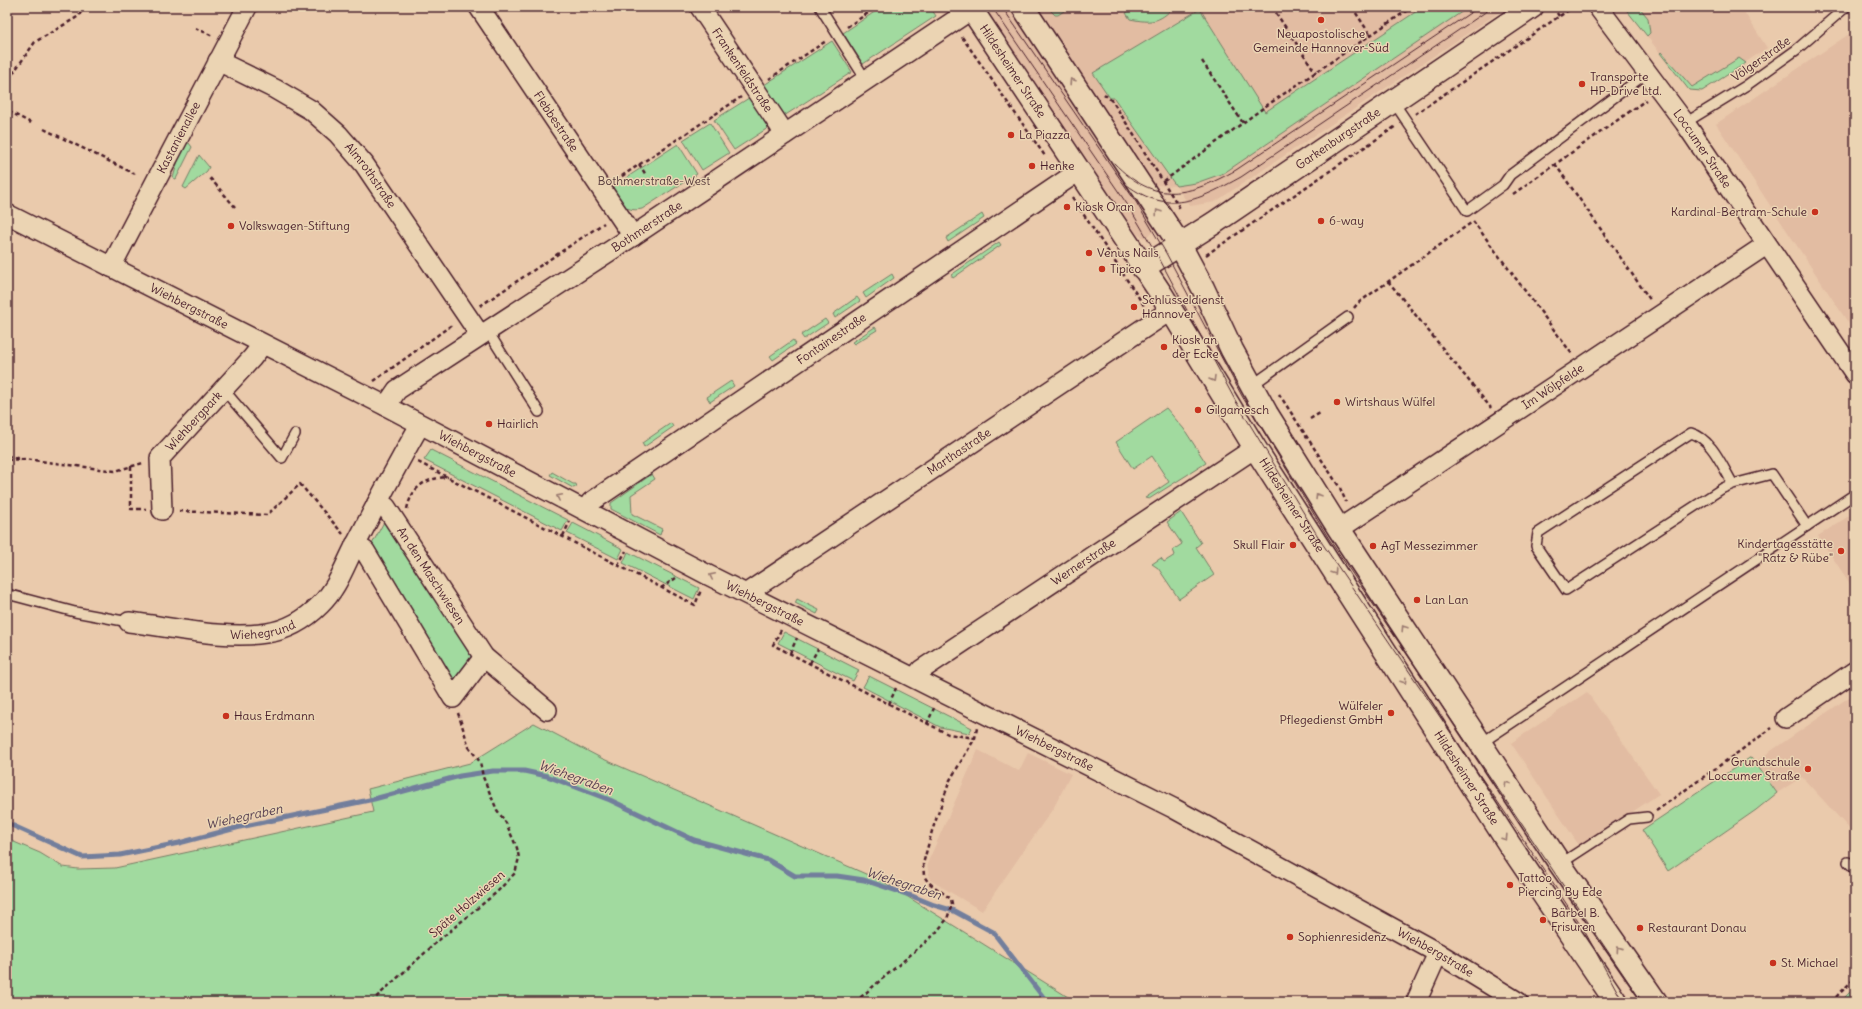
<svg xmlns="http://www.w3.org/2000/svg" width="1862" height="1009" font-family="Delius,sans-serif">
<rect width="100%" height="100%" fill="#eacaac"/>
<filter id="ink" filterUnits="userSpaceOnUse"><feTurbulence type="fractalNoise" baseFrequency=".025" numOctaves="2"/><feDisplacementMap in="SourceGraphic" scale="8" xChannelSelector="R" yChannelSelector="G"/><feConvolveMatrix kernelMatrix="1 2 1 2 8 2 1 2 1" color-interpolation-filters="sRGB"/></filter>
<g filter="url(#ink)">
<g fill="#e2bca2">
<path d="M 982,7 L 1014,7 L 1158,229 L 1144,238 L 1137,234 Z"/>
<path d="M 1024,7 L 1507,7 L 1215,202 L 1190,206 L 1176,186 L 1153,185 Z"/>
<path d="M 1624,7 L 1741,7 L 1767,48 L 1702,91 L 1692,91 L 1689,90 Z"/>
<path d="M 1855,30 L 1855,333 L 1716,124 Z"/>
<path d="M 1855,512 L 1855,591 L 1818,536 Z"/>
<path d="M 1587,692 L 1659,794 L 1580,847 L 1511,743 Z"/>
<path d="M 1855,693 L 1855,835 L 1802,777 L 1777,793 L 1755,762 Z"/>
<path d="M 978,750 L 1019,771 L 1028,753 L 1071,774 L 1054,807 L 982,911 L 930,880 L 927,864 Z"/>
</g>
<g fill="#a1da9f" stroke="#767c65">
<path d="M 882,7 L 930,7 L 936,16 L 863,64 L 843,33 Z"/>
<path d="M 1047,7 L 1070,7 L 1058,15 L 1055,15 Z"/>
<path d="M 1135,7 L 1174,7 C 1159,23 1150,23 1130,19 L 1126,13 Z"/>
<path d="M 1423,7 L 1469,7 L 1224,173 L 1196,183 L 1176,186 L 1114,98 L 1110,98 L 1093,73 L 1200,9 L 1265,112 Z"/>
<path d="M 1624,7 L 1639,7 L 1648,18 L 1650,33 L 1647,36 Z"/>
<path d="M 832,41 L 852,72 L 784,116 L 764,85 Z"/>
<path d="M 1661,52 L 1692,87 L 1739,58 L 1746,63 L 1702,91 L 1689,90 L 1660,53 Z"/>
<path d="M 752,96 L 771,126 L 734,150 L 714,120 Z"/>
<path d="M 710,123 L 729,153 L 702,170 L 683,140 Z"/>
<path d="M 185,143 L 189,143 L 192,147 L 176,179 L 173,178 L 182,146 Z"/>
<path d="M 678,144 L 697,174 L 642,209 C 623,213 621,201 612,187 Z"/>
<path d="M 199,155 L 209,167 L 207,171 L 186,189 L 183,187 Z"/>
<path d="M 982,214 L 984,218 L 948,242 L 946,238 Z"/>
<path d="M 999,242 L 1001,245 L 953,278 L 951,275 Z"/>
<path d="M 892,274 L 894,278 L 866,298 L 863,293 Z"/>
<path d="M 857,297 L 860,301 L 835,318 L 833,314 Z"/>
<path d="M 825,319 L 828,323 L 804,339 L 801,335 Z"/>
<path d="M 875,327 L 877,330 L 854,344 L 852,342 Z"/>
<path d="M 793,340 L 796,344 L 773,360 L 770,356 Z"/>
<path d="M 731,381 L 734,386 L 710,402 L 707,397 Z"/>
<path d="M 1166,408 L 1184,429 L 1206,463 L 1149,499 L 1145,498 L 1169,482 L 1152,456 L 1133,469 L 1116,442 Z"/>
<path d="M 671,423 L 673,427 L 644,447 L 642,443 Z"/>
<path d="M 431,450 L 568,520 L 562,531 L 424,460 Z"/>
<path d="M 552,472 L 573,484 L 576,484 L 577,487 L 573,488 L 550,475 Z"/>
<path d="M 652,474 L 655,479 L 631,495 L 632,514 L 662,529 L 660,535 L 611,509 L 611,503 Z"/>
<path d="M 1181,512 L 1201,543 L 1196,547 L 1214,575 L 1179,599 L 1158,568 L 1152,564 L 1161,558 L 1164,562 L 1175,555 L 1173,550 L 1182,544 L 1167,522 Z"/>
<path d="M 385,520 L 475,660 L 457,681 L 447,676 L 370,548 Z"/>
<path d="M 573,523 L 623,549 L 618,559 L 567,533 Z"/>
<path d="M 628,552 L 699,588 L 694,599 L 623,563 Z"/>
<path d="M 797,599 L 819,610 L 817,614 L 795,603 Z"/>
<path d="M 784,632 L 859,670 L 853,681 L 778,643 Z"/>
<path d="M 869,676 L 972,728 L 969,733 L 940,727 L 863,687 Z"/>
<path d="M 534,723 L 601,758 L 884,882 L 1076,1002 L 7,1002 L 7,839 L 40,853 L 63,867 L 78,869 L 115,868 L 373,812 L 368,789 L 470,763 Z"/>
<path d="M 1751,757 L 1777,793 L 1756,810 L 1668,871 L 1642,830 Z"/>
<path d="M 1855,987 L 1855,1002 L 1840,1002 Z"/>
</g>
<g fill="none" stroke-linecap="round" stroke-linejoin="round">
<path stroke="#727e9c" stroke-width="5" d="M 7,823 L 82,857 L 120,855 L 179,843 L 240,827 L 374,799 L 460,776 L 493,771 L 524,771 L 547,776 L 610,800 L 694,840 L 768,860 L 795,876 L 837,876 L 864,880 L 912,896 L 934,905 L 954,911 L 993,932 L 1047,1002"/>
<defs>
<g id="lane">
<path d="M 820,7 L 866,80"/>
<path d="M 1393,101 L 1467,211 L 1503,185 L 1510,175 L 1647,73"/>
<path d="M 1685,123 L 1747,85 L 1796,50 L 1846,7"/>
<path d="M 487,330 L 539,412"/>
<path d="M 1251,386 L 1348,317"/>
<path d="M 224,390 L 282,458 L 295,434"/>
<path d="M 1733,484 C 1722,466 1712,439 1691,433 L 1538,533 L 1536,546 L 1566,590 L 1723,488 L 1733,484 L 1772,474 L 1807,526"/>
<path d="M 7,594 L 75,612 L 129,622"/>
<path d="M 1480,744 L 1855,494"/>
<path d="M 1848,862 L 1855,869"/>
<path d="M 1560,864 L 1629,819 L 1647,817"/>
</g>
<g id="street">
<path id="s1" d="M 479,7 L 633,236"/>
<path id="s2" d="M 700,7 L 785,134"/>
<path id="s3" d="M 1598,7 L 1685,123 L 1855,374"/>
<path id="s4" d="M 218,61 L 275,89 L 311,110 L 338,134 L 364,164 L 480,335"/>
<path id="s5" d="M 7,214 L 386,406 L 708,575 L 1173,808 L 1438,953 L 1518,1002"/>
<path id="s6" d="M 111,267 L 247,7"/>
<path id="s7" d="M 386,406 L 397,390 L 633,236 L 972,9"/>
<path id="s8" d="M 377,503 L 386,507 L 484,657 L 547,710"/>
<path id="s9" d="M 162,510 L 160,458 L 252,358 L 262,345"/>
<path id="s10" d="M 586,510 L 591,502 L 1079,171"/>
<path id="s11" d="M 1339,529 L 1766,245"/>
<path d="M 355,545 L 365,551 L 453,698 L 484,657"/>
<path id="s12" d="M 747,593 L 1171,310"/>
<path id="s13" d="M 129,622 C 172,627 225,640 267,633 C 287,630 306,619 320,605 C 338,588 345,564 357,542 C 377,503 398,463 420,425"/>
<path id="s14" d="M 915,678 L 921,670 L 1255,448"/>
<path d="M 1786,718 L 1855,671"/>
<path d="M 1416,1002 L 1438,953"/>
</g>
<g id="secondary">
<path id="s15" d="M 970,7 L 1162,295 L 1255,448 L 1509,844 L 1616,1002"/>
<path d="M 1023,7 L 1180,245 L 1203,288 L 1232,350 L 1267,414 L 1339,529 L 1560,864 L 1656,1002"/>
<path id="s16" d="M 1143,268 L 1214,223 L 1532,7"/>
</g>
</defs>
<use href="#lane" stroke="#4a1f2b" stroke-width="12"/>
<use href="#street" stroke="#4a1f2b" stroke-width="22"/>
<use href="#secondary" stroke="#4a1f2b" stroke-width="25"/>
<g stroke="#4a1f2b" stroke-width="2.5" stroke-dasharray="4 3" stroke-linecap="butt">
<path d="M 1272,7 L 1316,73"/>
<path d="M 1352,7 L 1371,36"/>
<path d="M 1553,7 L 1559,16"/>
<path d="M 847,27 L 877,7"/>
<path d="M 195,28 L 213,36"/>
<path d="M 962,37 L 1045,156"/>
<path d="M 1202,61 L 1243,123"/>
<path d="M 769,79 L 826,41"/>
<path d="M 1104,94 L 1113,102 L 1181,210"/>
<path d="M 1415,114 L 1573,7"/>
<path d="M 31,123 L 10,112 L 9,79 L 35,42 L 79,16 L 83,7"/>
<path d="M 44,129 L 135,174"/>
<path d="M 639,164 L 646,175"/>
<path d="M 1555,164 L 1651,301"/>
<path d="M 210,178 L 235,207"/>
<path d="M 616,180 L 741,97"/>
<path d="M 1164,181 L 1263,108 L 1412,7"/>
<path d="M 1513,194 L 1646,100"/>
<path d="M 1072,197 L 1145,307"/>
<path d="M 1473,221 L 1572,354"/>
<path d="M 1206,255 L 1396,126"/>
<path d="M 1388,281 L 1491,408"/>
<path d="M 480,306 L 604,223"/>
<path d="M 1354,308 L 1358,303 L 1471,223"/>
<path d="M 374,381 L 453,324"/>
<path d="M 1279,394 L 1340,488 L 1346,502"/>
<path d="M 1310,419 L 1320,413"/>
<path d="M 7,456 L 21,459"/>
<path d="M 7,460 L 25,459 L 115,471 L 143,463"/>
<path d="M 418,462 L 695,605 L 701,590"/>
<path d="M 131,466 L 131,509 L 146,509"/>
<path d="M 407,509 C 412,486 426,478 448,477"/>
<path d="M 179,511 L 267,515 L 300,484 L 343,534"/>
<path d="M 563,536 L 570,521"/>
<path d="M 618,565 L 626,551"/>
<path d="M 661,588 L 676,578"/>
<path d="M 781,630 L 773,645 L 948,734 L 975,738"/>
<path d="M 790,653 L 797,638"/>
<path d="M 810,663 L 818,649"/>
<path d="M 889,704 L 896,688"/>
<path d="M 927,724 L 934,708"/>
<path d="M 1656,811 L 1772,728"/>
<path d="M 371,1002 L 439,940 L 497,892 L 515,873 L 519,858 L 517,848 L 506,823 L 497,810 L 483,777 L 480,762 L 469,747 L 458,713"/>
<path d="M 855,1002 L 935,934 L 947,919 L 952,904 L 951,899 L 928,882 L 924,876 L 923,864 L 932,831 L 950,780 L 975,738 L 977,728"/>
<path d="M 1583,1002 L 1590,998"/>
<path d="M 1831,1002 L 1855,978"/>
</g>
<use href="#lane" stroke="#ebd4b3" stroke-width="9"/>
<use href="#street" stroke="#ebd4b3" stroke-width="19"/>
<use href="#secondary" stroke="#ebd4b3" stroke-width="22"/>
<g stroke="#4a1f2b" stroke-width="1">
<path d="M 992,7 L 1129,207 L 1159,258 L 1235,400 L 1322,543 L 1546,873 L 1585,932 L 1623,1002"/>
<path d="M 1002,7 L 1136,202 L 1166,253 L 1242,396 L 1329,539 L 1642,1002"/>
<path d="M 1114,163 C 1156,206 1189,196 1236,170 L 1479,7"/>
<path d="M 1127,185 C 1169,216 1199,200 1241,177 L 1493,7"/>
</g>
</g>
<defs><path id="oneway-chevron" d="M-2-3.5L2.5 0L-2 3.5" fill="none" stroke-width="1.6" stroke-linecap="round" stroke-linejoin="round"/></defs>
<g stroke="#9a7a6f">
<use href="#oneway-chevron" transform="translate(1072 81) rotate(-123)"/>
<use href="#oneway-chevron" transform="translate(1158 212) rotate(-123)"/>
<use href="#oneway-chevron" transform="translate(1213 379) rotate(59)"/>
<use href="#oneway-chevron" transform="translate(1318 496) rotate(-122)"/>
<use href="#oneway-chevron" transform="translate(559 497) rotate(-153)"/>
<use href="#oneway-chevron" transform="translate(1334 572) rotate(57)"/>
<use href="#oneway-chevron" transform="translate(712 576) rotate(-154)"/>
<use href="#oneway-chevron" transform="translate(1404 628) rotate(-123)"/>
<use href="#oneway-chevron" transform="translate(1404 681) rotate(57)"/>
<use href="#oneway-chevron" transform="translate(1507 784) rotate(-124)"/>
<use href="#oneway-chevron" transform="translate(1505 838) rotate(57)"/>
<use href="#oneway-chevron" transform="translate(1619 949) rotate(-125)"/>
</g>
</g>
<g fill="#c8321e" stroke="#ebd4b3" stroke-width="1.5">
<circle cx="1321" cy="20" r="4"/>
<circle cx="1582" cy="84" r="4"/>
<circle cx="1011" cy="135" r="4"/>
<circle cx="1032" cy="166" r="4"/>
<circle cx="1067" cy="207" r="4"/>
<circle cx="1815" cy="212" r="4"/>
<circle cx="1321" cy="221" r="4"/>
<circle cx="231" cy="226" r="4"/>
<circle cx="1089" cy="253" r="4"/>
<circle cx="1102" cy="269" r="4"/>
<circle cx="1134" cy="307" r="4"/>
<circle cx="1164" cy="347" r="4"/>
<circle cx="1337" cy="402" r="4"/>
<circle cx="1198" cy="410" r="4"/>
<circle cx="489" cy="424" r="4"/>
<circle cx="1293" cy="545" r="4"/>
<circle cx="1373" cy="546" r="4"/>
<circle cx="1841" cy="551" r="4"/>
<circle cx="1417" cy="600" r="4"/>
<circle cx="1391" cy="713" r="4"/>
<circle cx="226" cy="716" r="4"/>
<circle cx="1808" cy="769" r="4"/>
<circle cx="1510" cy="885" r="4"/>
<circle cx="1543" cy="920" r="4"/>
<circle cx="1640" cy="928" r="4"/>
<circle cx="1290" cy="937" r="4"/>
<circle cx="1773" cy="963" r="4"/>
</g>
<g text-anchor="middle" stroke-width="3" stroke-linejoin="round" paint-order="stroke">
<g font-size="12" fill="#4a1f2b" stroke="#ebd4b3" text-anchor="start">
<text x="1321" y="38" text-anchor="middle">Neuapostolische<tspan x="1321" dy="14">Gemeinde Hannover-Süd</tspan></text>
<text x="1590" y="81">Transporte<tspan x="1590" dy="14">HP-Drive Ltd.</tspan></text>
<text x="1019" y="139">La Piazza</text>
<text x="1040" y="170">Henke</text>
<text x="1075" y="211">Kiosk Oran</text>
<text x="1807" y="216" text-anchor="end">Kardinal-Bertram-Schule</text>
<text x="1329" y="225">6-way</text>
<text x="239" y="230">Volkswagen-Stiftung</text>
<text x="1097" y="257">Venus Nails</text>
<text x="1110" y="273">Tipico</text>
<text x="1142" y="304">Schlüsseldienst<tspan x="1142" dy="14">Hannover</tspan></text>
<text x="1172" y="344">Kiosk an<tspan x="1172" dy="14">der Ecke</tspan></text>
<text x="1345" y="406">Wirtshaus Wülfel</text>
<text x="1206" y="414">Gilgamesch</text>
<text x="497" y="428">Hairlich</text>
<text x="1833" y="548" text-anchor="end">Kindertagesstätte<tspan x="1833" dy="14">"Ratz &amp; Rübe"</tspan></text>
<text x="1285" y="549" text-anchor="end">Skull Flair</text>
<text x="1381" y="550">AgT Messezimmer</text>
<text x="1425" y="604">Lan Lan</text>
<text x="1383" y="710" text-anchor="end">Wülfeler<tspan x="1383" dy="14">Pflegedienst GmbH</tspan></text>
<text x="234" y="720">Haus Erdmann</text>
<text x="1800" y="766" text-anchor="end">Grundschule<tspan x="1800" dy="14">Loccumer Straße</tspan></text>
<text x="1518" y="882">Tattoo<tspan x="1518" dy="14">Piercing By Ede</tspan></text>
<text x="1551" y="917">Bärbel B.<tspan x="1551" dy="14">Frisuren</tspan></text>
<text x="1648" y="932">Restaurant Donau</text>
<text x="1298" y="941">Sophienresidenz</text>
<text x="1781" y="967">St. Michael</text>
</g>
<g font-size="12" fill="#4a1f2b" stroke="#ebd4b3">
<text transform="translate(1761 59) rotate(-35)" y="4">Völgerstraße</text>
<text dy="4" stroke="none"><textPath href="#s2" startOffset="76">Frankenfeldstraße</textPath></text>
<text dy="4" stroke="none"><textPath href="#s15" startOffset="77">Hildesheimer Straße</textPath></text>
<text dy="4" stroke="none"><textPath href="#s1" startOffset="138">Flebbestraße</textPath></text>
<text dy="4" stroke="none"><textPath href="#s6" startOffset="146">Kastanienallee</textPath></text>
<text dy="4" stroke="none"><textPath href="#s16" startOffset="234">Garkenburgstraße</textPath></text>
<text dy="4" stroke="none"><textPath href="#s3" startOffset="176">Loccumer Straße</textPath></text>
<text dy="4" stroke="none"><textPath href="#s4" startOffset="194">Almrothstraße</textPath></text>
<text dy="4" stroke="none"><textPath href="#s7" startOffset="318">Bothmerstraße</textPath></text>
<text dy="4" stroke="none"><textPath href="#s5" startOffset="204">Wiehbergstraße</textPath></text>
<text dy="4" stroke="none"><textPath href="#s10" startOffset="300">Fontainestraße</textPath></text>
<text dy="4" stroke="none"><textPath href="#s11" startOffset="257">Im Wölpfelde</textPath></text>
<text dy="4" stroke="none"><textPath href="#s9" startOffset="102">Wiehbergpark</textPath></text>
<text dy="4" stroke="none"><textPath href="#s12" startOffset="255">Marthastraße</textPath></text>
<text dy="4" stroke="none"><textPath href="#s5" startOffset="528">Wiehbergstraße</textPath></text>
<text dy="4" stroke="none"><textPath href="#s15" startOffset="593">Hildesheimer Straße</textPath></text>
<text dy="4" stroke="none"><textPath href="#s14" startOffset="205">Wernerstraße</textPath></text>
<text dy="4" stroke="none"><textPath href="#s8" startOffset="92">An den Maschwiesen</textPath></text>
<text dy="4" stroke="none"><textPath href="#s5" startOffset="852">Wiehbergstraße</textPath></text>
<text dy="4" stroke="none"><textPath href="#s13" startOffset="135">Wiehegrund</textPath></text>
<text dy="4" stroke="none"><textPath href="#s5" startOffset="1176">Wiehbergstraße</textPath></text>
<text dy="4" stroke="none"><textPath href="#s15" startOffset="917">Hildesheimer Straße</textPath></text>
<text transform="translate(467 904) rotate(-41)" y="4">Späte Holzwiesen</text>
<text dy="4" stroke="none"><textPath href="#s5" startOffset="1608">Wiehbergstraße</textPath></text>
</g>
<g font-size="12" fill="#573b3c" stroke="#ebd4b3">
<text x="654" y="185">Bothmerstraße-West</text>
</g>
<g font-size="13" font-style="italic" fill="#573f51" stroke="#ebd4b3">
<text transform="translate(576 777) rotate(20)" y="5">Wiehegraben</text>
<text transform="translate(244 816) rotate(-12)" y="5">Wiehegraben</text>
<text transform="translate(904 883) rotate(18)" y="5">Wiehegraben</text>
</g>
</g>
<rect width="1862" height="1009" fill="none" stroke="#ebd4b3" stroke-width="24"/>
<rect x="12" y="12" width="1838" height="985" fill="none" stroke="#4a1f2b" stroke-width="1.5" filter="url(#ink)"/>
</svg>
